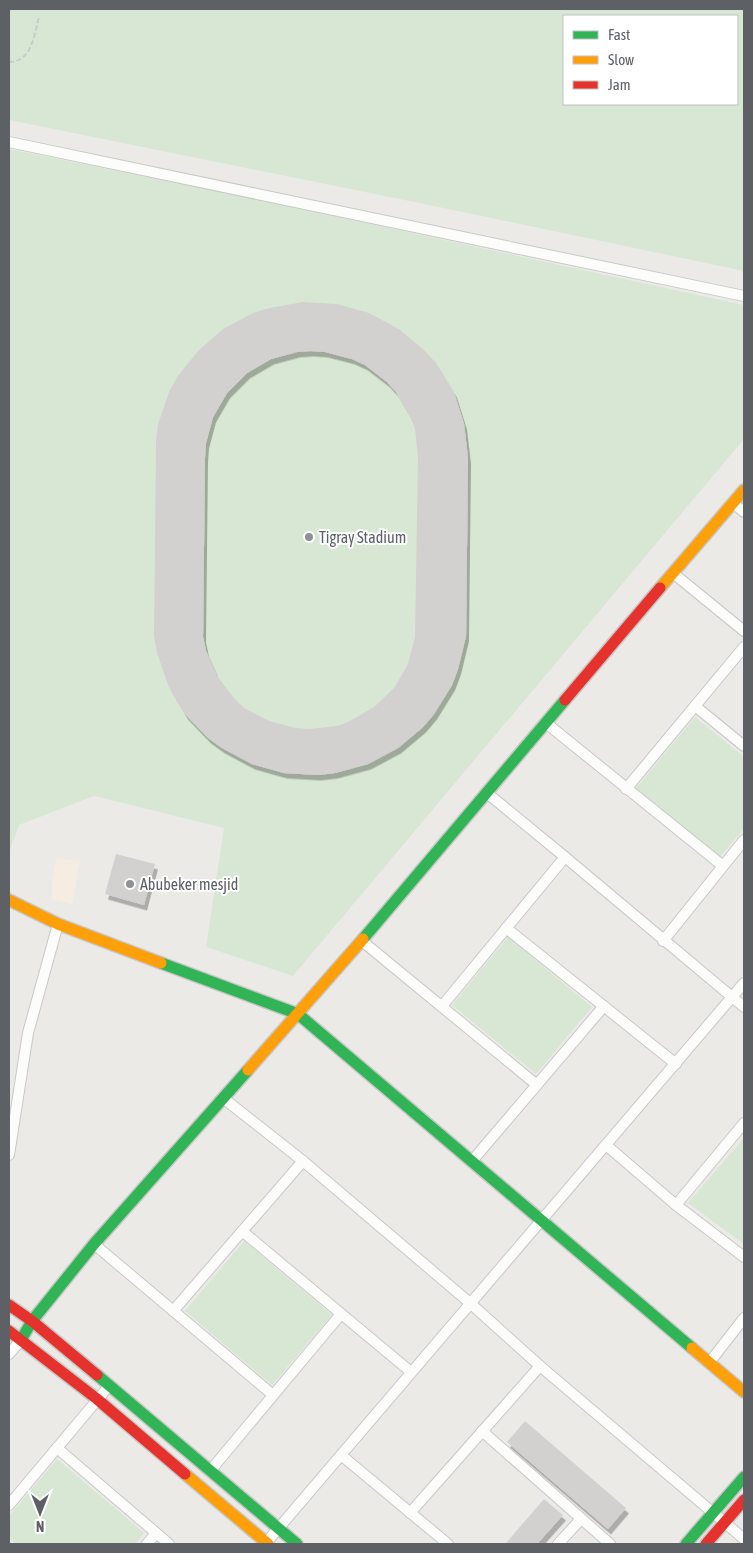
<svg xmlns="http://www.w3.org/2000/svg" width="753" height="1553" font-family="'Asap Condensed',sans-serif">
<defs>
<filter id="shadow"><feDropShadow dx="3" dy="5.5" stdDeviation="0" flood-color="#0004"/></filter>
</defs>
<rect width="100%" height="100%" fill="#eceae7"/>
<path fill="#f5ede1" d="M 57,858 L 80,861 L 72,904 L 52,899 L 52,880 Z"/>
<g fill="#d8e7d3" fill-rule="evenodd">
<path d="M 9,9 L 744,9 L 744,271 L 434,206 L 9,120 ZM 737,16 L 737,104 L 564,104 L 564,16 Z"/>
<path d="M 9,149 L 265,201 L 744,305 L 744,439 L 293,976 L 206,947 L 224,828 L 94,796 L 19,825 L 9,853 Z"/>
<path d="M 695,717 L 744,757 L 744,828 L 720,857 L 636,788 Z"/>
<path d="M 508,937 L 592,1007 L 536,1074 L 452,1005 Z"/>
<path d="M 744,1138 L 744,1244 L 688,1203 Z"/>
<path d="M 244,1241 L 332,1315 L 272,1385 L 185,1311 Z"/>
<path d="M 57,1459 L 144,1533 L 135,1544 L 16,1544 L 9,1538 L 9,1516 Z"/>
</g>
<g fill="#d3d1d0" fill-rule="evenodd" filter="url(#shadow)">
<path d="M 303,302 L 337,304 L 369,313 L 399,329 L 425,351 L 436,363 L 454,392 L 464,424 L 468,458 L 466,636 L 458,669 L 452,685 L 434,714 L 423,727 L 398,748 L 368,764 L 335,773 L 318,775 L 284,773 L 252,764 L 222,748 L 208,738 L 185,714 L 168,685 L 157,653 L 154,636 L 156,441 L 158,424 L 169,392 L 177,377 L 198,351 L 223,329 L 253,313 L 269,308 ZM 311,351 L 325,352 L 352,359 L 365,365 L 387,382 L 396,392 L 410,416 L 415,429 L 418,457 L 415,637 L 408,664 L 394,688 L 374,707 L 350,721 L 337,726 L 309,729 L 296,728 L 269,721 L 244,708 L 234,698 L 217,676 L 206,651 L 203,637 L 205,457 L 206,443 L 213,417 L 227,393 L 247,373 L 271,359 L 297,352 Z"/>
<path d="M 116,854 L 155,864 L 144,905 L 105,894 Z"/>
<path d="M 525,1421 L 626,1508 L 608,1529 L 507,1442 Z"/>
<path d="M 544,1499 L 563,1515 L 537,1544 L 505,1544 Z"/>
</g>
<g fill="none" stroke-linecap="round" stroke-linejoin="round">
<defs>
<g id="street">
<path d="M 9,142 L 744,296"/>
<path d="M 733,503 L 744,512"/>
<path d="M 673,573 L 744,631"/>
<path d="M 695,706 L 744,746"/>
<path d="M 546,723 L 723,866"/>
<path d="M 626,789 L 744,647"/>
<path d="M 487,793 L 565,857 L 744,1007"/>
<path d="M 506,928 L 676,1064"/>
<path d="M 362,941 L 537,1085"/>
<path d="M 663,941 L 744,840"/>
<path d="M 442,1006 L 565,857"/>
<path d="M 223,1098 L 303,1161 L 470,1303 L 540,1366 L 744,1539"/>
<path d="M 606,1145 L 676,1205 L 744,1257"/>
<path d="M 9,1155 L 28,1033 L 58,924"/>
<path d="M 472,1161 L 604,1006"/>
<path d="M 676,1205 L 744,1123"/>
<path d="M 242,1231 L 411,1372"/>
<path d="M 94,1244 L 273,1395"/>
<path d="M 173,1311 L 303,1161"/>
<path d="M 9,1354 L 21,1340"/>
<path d="M 709,1363 L 744,1318"/>
<path d="M 482,1431 L 610,1544"/>
<path d="M 57,1448 L 169,1544"/>
<path d="M 341,1455 L 448,1544"/>
<path d="M 210,1471 L 341,1314"/>
<path d="M 9,1505 L 109,1386"/>
<path d="M 410,1513 L 540,1366"/>
<path d="M 147,1544 L 156,1533"/>
<path d="M 265,1544 L 744,983"/>
<path d="M 558,1544 L 581,1519"/>
</g>
<g id="fast">
<path d="M 363,939 L 565,700"/>
<path d="M 161,963 L 298,1014 L 692,1348"/>
<path d="M 21,1340 L 32,1321 L 94,1244 L 248,1070"/>
<path d="M 97,1375 L 297,1544"/>
<path d="M 686,1544 L 744,1477"/>
</g>
<g id="slow">
<path d="M 660,588 L 744,490"/>
<path d="M 9,900 L 58,924 L 161,963"/>
<path d="M 248,1070 L 363,939"/>
<path d="M 692,1348 L 744,1392"/>
<path d="M 185,1474 L 268,1544"/>
</g>
<g id="jam">
<path d="M 565,700 L 660,588"/>
<path d="M 9,1305 L 32,1321 L 97,1375"/>
<path d="M 9,1331 L 97,1399 L 185,1474"/>
<path d="M 706,1544 L 744,1500"/>
</g>
</defs>
<use href="#street" stroke="#c8c8c8" stroke-width="12"/>
<use href="#fast" stroke="#c6c7c6" stroke-width="14"/>
<use href="#slow" stroke="#c6c7c6" stroke-width="14"/>
<use href="#jam" stroke="#c6c7c6" stroke-width="14"/>
<path stroke="#c8ccc9" stroke-width="2" stroke-dasharray="5 2.5" stroke-linecap="butt" d="M 9,62 C 32,62 34,35 39,17"/>
<use href="#street" stroke="#fcfcfb" stroke-width="10"/>
<use href="#fast" stroke="#30b455" stroke-width="11"/>
<use href="#slow" stroke="#ff9f0a" stroke-width="11"/>
<use href="#jam" stroke="#e5322d" stroke-width="11"/>
</g>
<g fill="#8f9192" stroke="#fff" stroke-width="2">
<circle cx="309" cy="537" r="5"/>
<circle cx="130" cy="884" r="5"/>
</g>
<g text-anchor="middle" stroke-width="4" stroke-linejoin="round" paint-order="stroke">
<g font-size="16" fill="#5d6165" stroke="#fff" text-anchor="start">
<text x="319" y="543">Tigray Stadium</text>
<text x="140" y="890">Abubeker mesjid</text>
</g>
</g>
<rect width="753" height="1553" fill="none" stroke="#5d6165" stroke-width="20"/>
<rect x="563" y="15" width="175" height="90" fill="#ffffff" stroke="#bec0c1"/>
<rect x="573" y="31" width="25" height="8" fill="#30b455" stroke="#bec0c1"/>
<text x="608" y="40" font-size="15" fill="#5d6165">Fast</text>
<rect x="573" y="56" width="25" height="8" fill="#ff9f0a" stroke="#bec0c1"/>
<text x="608" y="65" font-size="15" fill="#5d6165">Slow</text>
<rect x="573" y="81" width="25" height="8" fill="#e5322d" stroke="#bec0c1"/>
<text x="608" y="90" font-size="15" fill="#5d6165">Jam</text>
<g transform="translate(40 1513) rotate(180)" stroke="#ffffff" stroke-width="4" paint-order="stroke">
<path d="M0-4L9 19L0 12L-9 19Z" fill="#5d6165"/>
<text y="-8" font-size="14" font-weight="bold" text-anchor="middle" fill="#5d6165">N</text>
</g>
</svg>
